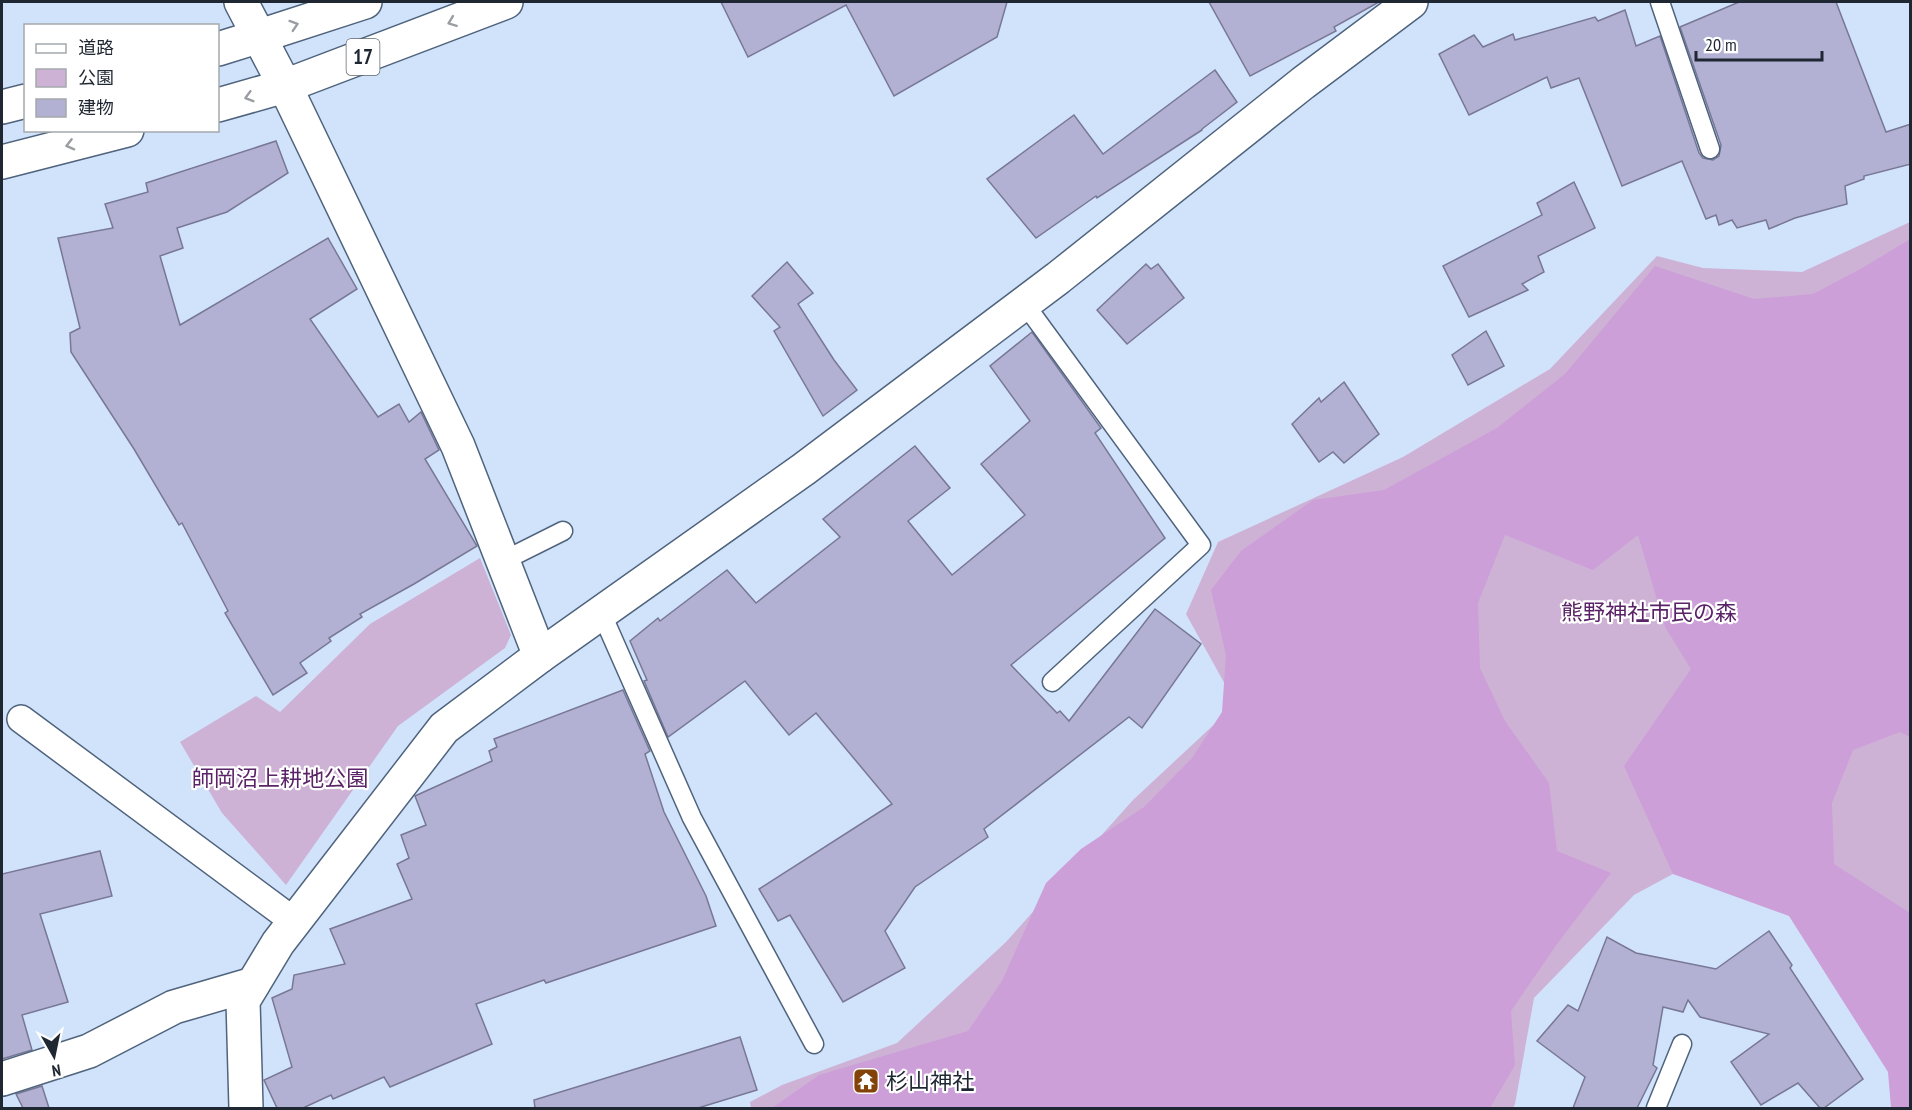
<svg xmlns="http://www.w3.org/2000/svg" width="1912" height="1110" font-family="'PT Sans Narrow','Noto Sans JP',sans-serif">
<rect width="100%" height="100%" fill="#d0e3fb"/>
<g fill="#ceb2d5">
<path d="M 1910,222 L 1910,1065 L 1818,932 L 1723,876 L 1684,868 L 1634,895 L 1534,998 L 1515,1104 L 1513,1108 L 751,1108 L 750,1102 L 782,1085 L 897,1043 L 1006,942 L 1133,800 L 1236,704 L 1186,614 L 1218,542 L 1403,457 L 1550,369 L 1657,256 L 1703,268 L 1802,272 Z"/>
<path d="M 480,558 L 511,635 L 505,648 L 398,726 L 286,885 L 222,813 L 180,742 L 256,696 L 280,712 L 370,624 Z"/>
</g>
<path fill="#cc9fd8" d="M 1910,239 L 1910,737 L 1900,732 L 1853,750 L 1832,803 L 1834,864 L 1910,913 L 1910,1108 L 1891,1108 L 1888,1072 L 1789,916 L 1673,874 L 1624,766 L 1691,669 L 1665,627 L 1638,535 L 1593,570 L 1505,535 L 1478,603 L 1480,668 L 1505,721 L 1549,783 L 1557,851 L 1611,873 L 1557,944 L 1511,1011 L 1515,1065 L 1490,1108 L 772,1108 L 819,1075 L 968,1031 L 1002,981 L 1046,883 L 1081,849 L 1144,807 L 1192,758 L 1222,712 L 1226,655 L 1211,590 L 1241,551 L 1313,500 L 1384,490 L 1497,428 L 1565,374 L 1655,266 L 1754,299 L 1813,294 L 1864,267 Z"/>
<g fill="#b2b1d3" stroke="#787796" stroke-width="1.5">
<path d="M 721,2 L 1007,2 L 997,37 L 894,96 L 846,5 L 748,57 Z"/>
<path d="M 1209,2 L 1379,2 L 1334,27 L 1336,31 L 1250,76 Z"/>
<path d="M 1739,2 L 1836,2 L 1886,132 L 1911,124 L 1911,164 L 1864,176 L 1864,179 L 1845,186 L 1847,204 L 1795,218 L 1769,229 L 1766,220 L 1737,228 L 1732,220 L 1719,225 L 1716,215 L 1706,219 L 1682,161 L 1622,186 L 1579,78 L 1551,88 L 1547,77 L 1469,115 L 1439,54 L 1474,35 L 1483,47 L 1513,34 L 1515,40 L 1595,17 L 1598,21 L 1625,10 L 1636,46 L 1660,36 L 1699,153 L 1703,158 L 1713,160 L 1719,156 L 1721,145 L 1680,27 Z"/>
<path d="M 1215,70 L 1237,102 L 1202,129 L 1202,130 L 1097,198 L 1096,196 L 1036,238 L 987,179 L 1074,115 L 1103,154 Z"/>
<path d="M 276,141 L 288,173 L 227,212 L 177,228 L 183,248 L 160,256 L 180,325 L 328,238 L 357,289 L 310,319 L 378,417 L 399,404 L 409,422 L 421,412 L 439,450 L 425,459 L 477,546 L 414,584 L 360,614 L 362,617 L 329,638 L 331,641 L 300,663 L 307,673 L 273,695 L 225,613 L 228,611 L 182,523 L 179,525 L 134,449 L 71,352 L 70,333 L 80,328 L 58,238 L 113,228 L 105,204 L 148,192 L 146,183 Z"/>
<path d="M 1574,182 L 1595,228 L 1538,256 L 1544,272 L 1522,284 L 1528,290 L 1469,317 L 1443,266 L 1542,215 L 1537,203 Z"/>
<path d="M 787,262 L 813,293 L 798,304 L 834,360 L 857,390 L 823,416 L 774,331 L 780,327 L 752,296 Z"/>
<path d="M 1146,264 L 1151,269 L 1158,264 L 1184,298 L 1127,344 L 1097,310 Z"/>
<path d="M 1486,331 L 1504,366 L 1468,385 L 1452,355 Z"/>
<path d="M 1032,332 L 1101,428 L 1095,433 L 1165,538 L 1011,665 L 1057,713 L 1060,711 L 1069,721 L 1155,609 L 1201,644 L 1142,728 L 1129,717 L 984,829 L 988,837 L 915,887 L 885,931 L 905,968 L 843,1002 L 790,915 L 778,921 L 759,889 L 892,804 L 816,713 L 789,735 L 745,681 L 668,737 L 644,681 L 647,680 L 630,641 L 658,618 L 660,621 L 727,570 L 756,603 L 840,537 L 823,519 L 915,446 L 950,488 L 908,521 L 952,575 L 1025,515 L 981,464 L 1030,421 L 990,366 Z"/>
<path d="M 1344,382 L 1379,434 L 1344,463 L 1333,452 L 1319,462 L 1292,424 L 1319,398 L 1321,402 Z"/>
<path d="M 623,690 L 650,751 L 645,754 L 664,812 L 706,896 L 716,926 L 546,983 L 544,980 L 476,1004 L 492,1044 L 390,1087 L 384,1077 L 333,1099 L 331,1095 L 303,1108 L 277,1108 L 264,1080 L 292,1067 L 272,998 L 292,989 L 294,975 L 345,964 L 330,929 L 412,899 L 397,864 L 409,858 L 401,835 L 426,825 L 415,796 L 492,761 L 489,751 L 497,747 L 494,739 Z"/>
<path d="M 100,851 L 112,896 L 40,914 L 68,1002 L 22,1015 L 32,1050 L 2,1059 L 2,874 Z"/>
<path d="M 1769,931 L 1792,965 L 1790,968 L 1863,1079 L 1824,1108 L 1820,1108 L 1798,1083 L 1761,1105 L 1731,1062 L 1769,1034 L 1700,1017 L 1688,1000 L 1683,1012 L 1663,1007 L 1653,1065 L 1657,1068 L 1637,1108 L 1573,1108 L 1585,1077 L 1537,1041 L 1568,1005 L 1578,1011 L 1607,937 L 1636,953 L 1716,969 Z"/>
<path d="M 740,1037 L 757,1090 L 698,1108 L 535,1108 L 534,1100 Z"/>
<path d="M 42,1086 L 49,1108 L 23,1108 L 16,1094 Z"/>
</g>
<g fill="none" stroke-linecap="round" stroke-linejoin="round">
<defs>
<g id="service">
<path d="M 1660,2 L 1710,149"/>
<path d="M 1024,303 L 1201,545 L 1052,682"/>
<path d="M 503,561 L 563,531"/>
<path d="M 601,612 L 692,818 L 814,1044"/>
<path d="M 1656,1108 L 1682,1044"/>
</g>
<path id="pedestrian" d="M 21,719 L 295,922"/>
<g id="minor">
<path d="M 241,2 L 285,86 L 458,446 L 540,656"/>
<path d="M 2,1079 L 89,1051 L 174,1007 L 253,984"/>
<path d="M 246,1108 L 243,1001 L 278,943 L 444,728 L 540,656 L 804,469 L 1058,278 L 1303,83 L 1411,2"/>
</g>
<g id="primary">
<path d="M 218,49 L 260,36 L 365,2"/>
<path d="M 218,105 L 285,86 L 506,2"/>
<path d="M 2,107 L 26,101"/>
<path d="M 2,162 L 127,130"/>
</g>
</defs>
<use href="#service" stroke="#4f637d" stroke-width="21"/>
<use href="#pedestrian" stroke="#4f637d" stroke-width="30"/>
<use href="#minor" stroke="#4f637d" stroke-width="36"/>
<use href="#primary" stroke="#4f637d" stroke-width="36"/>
<use href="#service" stroke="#fff" stroke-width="18"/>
<use href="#pedestrian" stroke="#fff" stroke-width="27"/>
<use href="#minor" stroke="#fff" stroke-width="33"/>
<use href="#primary" stroke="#fff" stroke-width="33"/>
</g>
<defs><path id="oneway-chevron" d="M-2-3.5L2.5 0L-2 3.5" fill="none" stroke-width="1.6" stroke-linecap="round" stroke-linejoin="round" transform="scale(1.5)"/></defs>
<g stroke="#9a9ea3">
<use href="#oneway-chevron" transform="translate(452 22) rotate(159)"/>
<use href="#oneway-chevron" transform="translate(294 25) rotate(-18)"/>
<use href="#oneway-chevron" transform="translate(249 97) rotate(164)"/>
<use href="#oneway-chevron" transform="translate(70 145) rotate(166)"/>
</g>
<defs>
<symbol id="temple-square" viewBox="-11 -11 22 22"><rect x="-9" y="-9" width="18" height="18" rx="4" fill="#824208" stroke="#fff"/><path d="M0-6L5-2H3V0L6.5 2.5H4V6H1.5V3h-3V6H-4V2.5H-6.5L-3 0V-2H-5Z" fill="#fff"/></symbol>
</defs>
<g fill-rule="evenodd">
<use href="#temple-square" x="851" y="1066" width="30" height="30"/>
</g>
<g text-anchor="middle" stroke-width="4.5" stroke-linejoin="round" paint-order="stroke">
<rect fill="#fff" stroke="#626870" stroke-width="1.5" x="346.5" y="39" width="33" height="36" rx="4.5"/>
<g font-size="21" font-weight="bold" fill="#1e2732">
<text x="363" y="64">17</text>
</g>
<g font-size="22" fill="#5a2367" stroke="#fff">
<text x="1649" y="620">熊野神社市民の森</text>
<text x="280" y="786">師岡沼上耕地公園</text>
</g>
<g font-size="22" fill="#1e2732" stroke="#fff" text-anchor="start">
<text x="886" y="1089">杉山神社</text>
</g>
</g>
<rect width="1912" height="1110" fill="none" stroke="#1e2732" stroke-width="6"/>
<rect x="24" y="24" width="195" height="108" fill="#ffffff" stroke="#a5a9ad" stroke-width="1.5"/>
<rect x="36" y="44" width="30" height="9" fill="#ffffff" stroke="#a5a9ad" stroke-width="1.5"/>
<text x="78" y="54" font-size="18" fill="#1e2732">道路</text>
<rect x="36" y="69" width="30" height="18" fill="#ceb2d5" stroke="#a5a9ad" stroke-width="1.5"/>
<text x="78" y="84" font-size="18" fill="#1e2732">公園</text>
<rect x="36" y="99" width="30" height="18" fill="#b2b1d3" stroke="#a5a9ad" stroke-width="1.5"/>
<text x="78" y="114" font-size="18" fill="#1e2732">建物</text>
<g transform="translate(54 1056) rotate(171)" stroke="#ffffff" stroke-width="4.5" paint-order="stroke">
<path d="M0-4.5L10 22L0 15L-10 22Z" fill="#1e2732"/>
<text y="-9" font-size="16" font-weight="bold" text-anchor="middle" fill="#1e2732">N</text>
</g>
<path d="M1696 51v9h126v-9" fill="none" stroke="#1e2732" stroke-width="3"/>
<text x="1705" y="51" font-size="18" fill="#1e2732" stroke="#ffffff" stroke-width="4.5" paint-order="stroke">20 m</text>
</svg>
